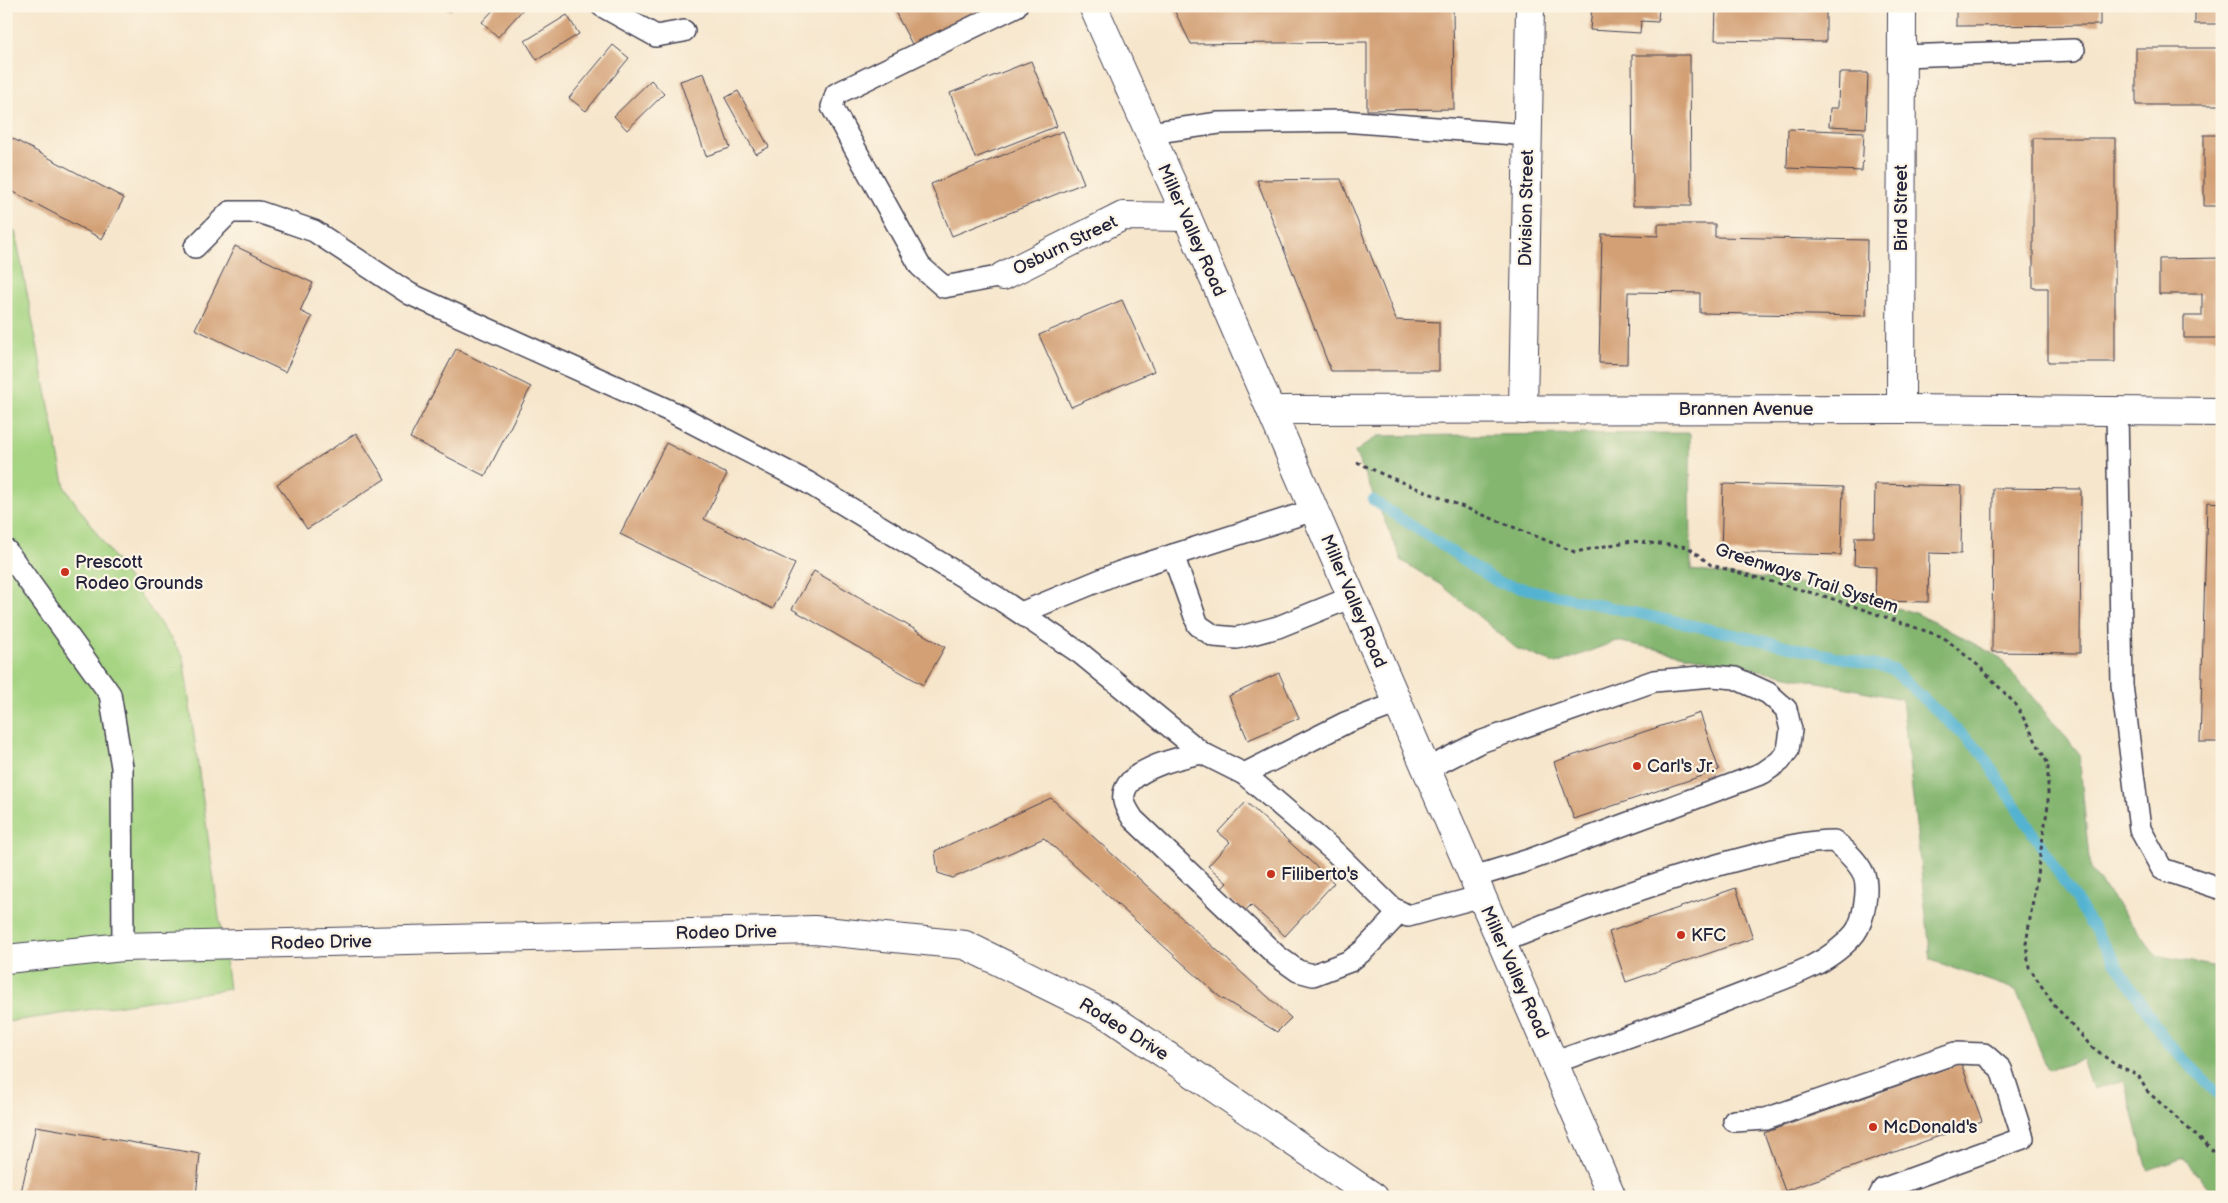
<svg xmlns="http://www.w3.org/2000/svg" width="2228" height="1203" font-family="'Balsamiq Sans',sans-serif">
<rect width="100%" height="100%" fill="#fcf5e5"/>
<filter id="ink" filterUnits="userSpaceOnUse"><feTurbulence type="fractalNoise" baseFrequency=".02" numOctaves="2"/><feDisplacementMap in="SourceGraphic" scale="10" xChannelSelector="R" yChannelSelector="G"/><feConvolveMatrix kernelMatrix="1 2 1 2 8 2 1 2 1" color-interpolation-filters="sRGB"/></filter>
<filter id="wash" filterUnits="userSpaceOnUse"><feTurbulence type="fractalNoise" baseFrequency=".0096" numOctaves="4" result="noise"/><feDisplacementMap in="SourceGraphic" scale="20" xChannelSelector="R" yChannelSelector="G"/><feGaussianBlur stdDeviation="1.12" result="paint"/><feColorMatrix in="noise" values="0 0 0 0 0 0 0 0 0 0 0 0 0 0 0 0 0 1.4 0 .05"/><feComposite in="paint" operator="in"/></filter>
<g filter="url(#wash)">
<rect width="100%" height="100%" fill="#f6e6cc"/>
<path fill="#a6d482" stroke="#647b5e" d="M 6,225 L 15,231 L 65,488 L 183,656 L 229,989 L 6,1022 Z"/>
<path fill="#84b670" stroke="#536c56" d="M 1690,433 L 1691,570 L 1804,584 L 1916,613 L 1999,657 L 2079,753 L 2090,869 L 2156,955 L 2222,968 L 2222,1197 L 2216,1197 L 2184,1158 L 2148,1170 L 2124,1080 L 2093,1089 L 2083,1060 L 2048,1070 L 2016,990 L 1931,960 L 1902,699 L 1616,641 L 1556,664 L 1516,648 L 1444,587 L 1402,561 L 1355,452 L 1378,436 Z"/>
<g fill="none" stroke-linecap="round" stroke-linejoin="round">
<path stroke="#52b3d1" stroke-width="11" d="M 1373,500 L 1499,583 L 1892,669 L 1981,752 L 2167,1043 L 2222,1097"/>
</g>
<g id="blocks">
<g fill="#d3a076">
<path d="M 443,6 L 454,6 L 450,11 Z"/>
<path d="M 497,6 L 526,6 L 498,37 L 482,22 Z"/>
<path d="M 892,6 L 987,6 L 990,11 L 915,50 Z"/>
<path d="M 1172,6 L 1453,6 L 1454,109 L 1367,110 L 1367,42 L 1191,44 Z"/>
<path d="M 1592,6 L 1659,6 L 1658,22 L 1641,21 L 1640,33 L 1590,30 Z"/>
<path d="M 1716,6 L 1826,6 L 1826,42 L 1715,40 Z"/>
<path d="M 1956,6 L 2100,6 L 2100,25 L 1956,26 Z"/>
<rect x="2195" y="6" width="27" height="18"/>
<path d="M 567,15 L 579,34 L 537,60 L 525,41 Z"/>
<path d="M 613,45 L 629,58 L 586,111 L 569,98 Z"/>
<rect x="2136" y="48" width="86" height="57"/>
<path d="M 1632,55 L 1690,55 L 1691,206 L 1633,206 Z"/>
<path d="M 1031,61 L 1057,126 L 975,158 L 950,93 Z"/>
<path d="M 704,73 L 730,148 L 706,156 L 680,81 Z"/>
<path d="M 1839,73 L 1868,73 L 1866,128 L 1829,126 L 1830,108 L 1838,108 Z"/>
<path d="M 651,80 L 664,94 L 627,130 L 614,116 Z"/>
<path d="M 738,91 L 769,147 L 756,154 L 725,98 Z"/>
<path d="M 1788,129 L 1864,132 L 1862,171 L 1787,168 Z"/>
<path d="M 1063,131 L 1084,183 L 952,236 L 931,184 Z"/>
<path d="M 6,135 L 124,198 L 102,239 L 6,188 Z"/>
<rect x="2204" y="135" width="18" height="71"/>
<path d="M 2033,138 L 2115,138 L 2115,362 L 2048,362 L 2048,288 L 2033,288 Z"/>
<path d="M 1341,179 L 1396,320 L 1439,322 L 1439,371 L 1331,371 L 1257,180 Z"/>
<path d="M 1658,224 L 1715,224 L 1715,237 L 1867,240 L 1866,316 L 1700,313 L 1700,293 L 1628,292 L 1627,364 L 1599,363 L 1602,234 L 1658,236 Z"/>
<path d="M 235,246 L 313,283 L 300,311 L 312,317 L 285,372 L 195,329 Z"/>
<path d="M 2222,258 L 2222,338 L 2184,338 L 2184,316 L 2202,316 L 2202,294 L 2159,294 L 2159,259 Z"/>
<path d="M 1122,300 L 1154,371 L 1071,407 L 1039,335 Z"/>
<path d="M 456,349 L 531,387 L 485,476 L 410,438 Z"/>
<path d="M 356,433 L 385,479 L 307,529 L 277,484 Z"/>
<path d="M 666,443 L 727,474 L 704,519 L 795,564 L 773,609 L 620,534 Z"/>
<path d="M 1723,484 L 1843,487 L 1841,555 L 1721,552 Z"/>
<path d="M 1875,484 L 1962,486 L 1961,554 L 1929,553 L 1928,602 L 1875,601 L 1876,566 L 1854,565 L 1855,537 L 1874,537 Z"/>
<path d="M 1993,488 L 2081,489 L 2080,653 L 1992,652 Z"/>
<path d="M 2207,502 L 2222,503 L 2222,742 L 2200,742 Z"/>
<path d="M 814,571 L 945,647 L 923,685 L 792,609 Z"/>
<path d="M 1279,673 L 1299,718 L 1248,740 L 1229,696 Z"/>
<path d="M 1700,713 L 1719,770 L 1574,819 L 1554,762 Z"/>
<path d="M 1051,798 L 1291,1018 L 1277,1032 L 1220,997 L 1044,838 L 953,878 L 938,873 L 935,851 Z"/>
<path d="M 1246,802 L 1334,883 L 1285,936 L 1251,905 L 1244,912 L 1220,890 L 1227,883 L 1208,866 L 1230,842 L 1218,832 Z"/>
<path d="M 1736,888 L 1753,938 L 1626,982 L 1609,932 Z"/>
<path d="M 1961,1063 L 1982,1121 L 1785,1191 L 1764,1133 Z"/>
<path d="M 36,1126 L 200,1154 L 196,1197 L 44,1197 L 21,1192 Z"/>
</g>
</g>
</g>
<g filter="url(#ink)">
<use href="#blocks" fill-opacity="0" stroke="#423f51" stroke-width="1"/>
<g fill="none" stroke-linecap="round" stroke-linejoin="round">
<defs>
<g id="service">
<path d="M 602,6 L 656,36 L 684,31"/>
<path d="M 1902,56 L 2074,50"/>
<path d="M 1150,133 L 1219,123 L 1343,121 L 1528,135"/>
<path d="M 195,247 L 230,212 L 259,212 L 314,231 L 410,294 L 670,411 L 807,482 L 998,598 L 1080,653 L 1202,753 L 1244,774 L 1335,852 L 1392,908 L 1408,916 L 1482,896"/>
<path d="M 1003,276 L 944,287 L 920,266 L 832,107 L 836,94 L 1016,6"/>
<path d="M 2117,411 L 2122,685 L 2140,829 L 2162,869 L 2222,889"/>
<path d="M 6,550 L 110,694 L 122,767 L 123,947"/>
<path d="M 1173,555 L 1198,625 L 1214,636 L 1237,638 L 1278,627 L 1352,597"/>
<path d="M 1021,613 L 1120,572 L 1314,510"/>
<path d="M 1202,753 C 1181,757 1119,770 1124,801 C 1125,807 1130,814 1133,819 L 1277,956 L 1298,971 L 1313,975 L 1350,961 L 1364,950 L 1400,912"/>
<path d="M 1427,769 L 1480,742 L 1654,681 L 1712,676 L 1735,678 L 1768,693 L 1786,709 L 1791,730 L 1788,750 L 1780,761 L 1763,773 L 1529,860 L 1474,877"/>
<path d="M 1244,774 L 1345,723 L 1398,703"/>
<path d="M 1502,942 C 1582,909 1664,878 1748,857 C 1777,849 1804,841 1834,841 C 1845,850 1858,861 1864,875 C 1869,888 1864,921 1855,933 C 1828,967 1778,980 1740,995 C 1679,1019 1617,1041 1555,1062"/>
<path d="M 1734,1121 L 1766,1119 L 1955,1053 L 1984,1054 L 2001,1069 L 2023,1138 L 1883,1189 L 1879,1197"/>
</g>
<g id="minor">
<path d="M 1003,276 L 1123,216 L 1187,217"/>
<path d="M 1901,409 L 1902,6"/>
<path d="M 1271,410 L 1901,409 L 2222,412"/>
<path d="M 1523,410 L 1530,6"/>
<path d="M 6,959 L 123,947 L 814,930 L 965,945 L 1109,1016 L 1374,1197"/>
</g>
<path id="secondary" d="M 1093,6 L 1187,217 L 1612,1197"/>
</defs>
<use href="#service" stroke="#423f51" stroke-width="24"/>
<use href="#minor" stroke="#423f51" stroke-width="30"/>
<use href="#secondary" stroke="#423f51" stroke-width="30"/>
<path stroke="#423f51" stroke-width="3" stroke-dasharray="4 4" stroke-linecap="butt" d="M 1357,462 L 1384,475 L 1575,552 L 1631,541 L 1688,547 L 1711,565 L 1827,597 L 1943,637 L 1980,667 L 2017,706 L 2048,764 L 2048,805 L 2026,944 L 2029,967 L 2054,1005 L 2091,1046 L 2113,1063 L 2138,1075 L 2147,1091 L 2222,1159"/>
<use href="#service" stroke="#fff" stroke-width="21"/>
<use href="#minor" stroke="#fff" stroke-width="28"/>
<use href="#secondary" stroke="#fff" stroke-width="28"/>
</g>
</g>
<g fill="#c8321e" stroke="#fcf5e5" stroke-width="2">
<circle cx="65" cy="572" r="5"/>
<circle cx="1637" cy="766" r="5"/>
<circle cx="1271" cy="874" r="5"/>
<circle cx="1681" cy="935" r="5"/>
<circle cx="1873" cy="1127" r="5"/>
</g>
<g text-anchor="middle" stroke-width="4.5" stroke-linejoin="round" paint-order="stroke">
<g font-size="18" fill="#22223b" stroke="#fcf5e5">
<text transform="translate(1526 208) rotate(-89)" y="6">Division Street</text>
<text transform="translate(1901 208) rotate(-90)" y="6">Bird Street</text>
<text transform="translate(1192 230) rotate(66)" y="6">Miller Valley Road</text>
<text transform="translate(1065 245) rotate(-26)" y="6">Osburn Street</text>
<text x="1746" y="415">Brannen Avenue</text>
<text transform="translate(1807 578) rotate(18)" y="6">Greenways Trail System</text>
<text transform="translate(1354 601) rotate(67)" y="6">Miller Valley Road</text>
<text transform="translate(726 932) rotate(-1)" y="6">Rodeo Drive</text>
<text transform="translate(321 942) rotate(-1)" y="6">Rodeo Drive</text>
<text transform="translate(1515 972) rotate(66)" y="6">Miller Valley Road</text>
<text transform="translate(1124 1029) rotate(32)" y="6">Rodeo Drive</text>
</g>
<g font-size="18" fill="#22223b" stroke="#fcf5e5" text-anchor="start">
<text x="75" y="568">Prescott<tspan x="75" dy="21">Rodeo Grounds</tspan></text>
<text x="1647" y="772">Carl's Jr.</text>
<text x="1281" y="880">Filiberto's</text>
<text x="1691" y="941">KFC</text>
<text x="1883" y="1133">McDonald's</text>
</g>
</g>
<rect width="2228" height="1203" fill="none" stroke="#fcf5e5" stroke-width="25"/>
</svg>
